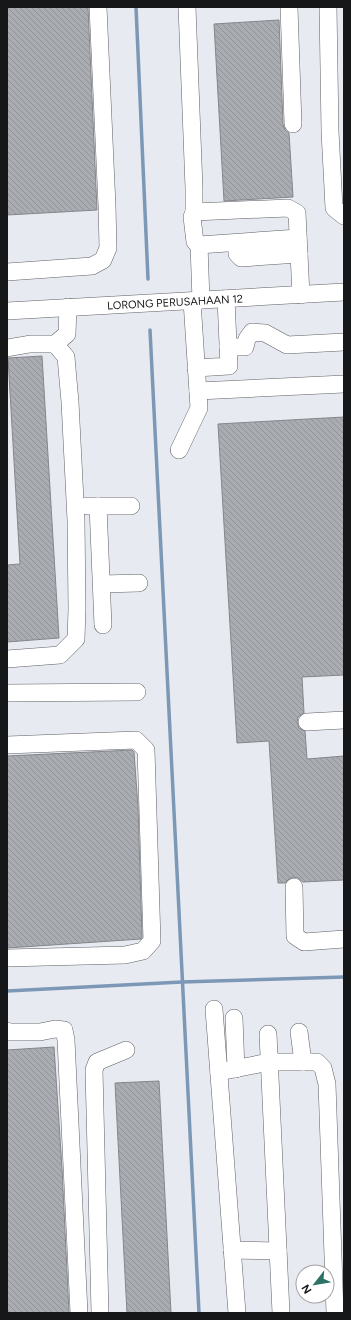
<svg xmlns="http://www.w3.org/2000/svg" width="351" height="1320" font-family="Figtree,sans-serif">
<defs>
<pattern id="building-back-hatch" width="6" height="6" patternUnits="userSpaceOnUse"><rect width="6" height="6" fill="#a9acb1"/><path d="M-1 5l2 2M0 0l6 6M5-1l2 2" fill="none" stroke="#919398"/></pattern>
</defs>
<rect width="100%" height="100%" fill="#e7eaf0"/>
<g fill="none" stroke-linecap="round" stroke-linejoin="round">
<g stroke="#7c98b6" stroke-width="3.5">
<path d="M 136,7 L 148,279"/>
<path d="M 150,330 L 199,1313"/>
<path d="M 7,991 L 182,982 L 344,977"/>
</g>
</g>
<g fill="url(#building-back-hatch)" stroke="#84868c">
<path d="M 7,7 L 88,7 L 97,210 L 7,215 Z"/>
<path d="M 279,20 L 283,124 L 285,130 L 289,133 L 293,197 L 224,201 L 214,24 Z"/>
<path d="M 42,356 L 59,638 L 7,642 L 7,565 L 20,564 L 8,358 Z"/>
<path d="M 344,417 L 344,675 L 302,677 L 304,713 L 298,717 L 297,722 L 299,728 L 305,731 L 307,759 L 344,756 L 344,880 L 303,882 L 298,878 L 293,877 L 289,879 L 285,883 L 278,883 L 269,741 L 237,743 L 218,424 Z"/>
<path d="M 132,750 L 134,752 L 138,807 L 142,937 L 141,939 L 7,948 L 7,756 Z"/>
<path d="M 54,1047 L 62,1168 L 69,1313 L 7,1313 L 7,1050 Z"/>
<path d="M 159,1081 L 171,1313 L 127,1313 L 115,1083 Z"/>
</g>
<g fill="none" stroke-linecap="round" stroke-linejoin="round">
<defs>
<g id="minor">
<path d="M 187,7 L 194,188 L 194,212 L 192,217 L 195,242 L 199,245 L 298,238"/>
<path d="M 289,7 L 293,124"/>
<path d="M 328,7 L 330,131 L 334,208 L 344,216"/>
<path d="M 194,212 L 288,208 L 297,213 L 301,295"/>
<path d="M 237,243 L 237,254 L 241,258 L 299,254"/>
<path d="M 199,245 L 201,300"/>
<path d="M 7,272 L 92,266 L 103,260 L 108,248 L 107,206 L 98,7"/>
<path d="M 7,311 L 344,292"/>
<path d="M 228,347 L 245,347 L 247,339 L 252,332 L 265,333 L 287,345 L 344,342"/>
<path d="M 7,348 L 30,344 L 55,344 L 67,334 L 68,307"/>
<path d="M 196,368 L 229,366 L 226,299"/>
<path d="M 198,391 L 344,384"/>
<path d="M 179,450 L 199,408 L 192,301"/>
<path d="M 87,506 L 131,506"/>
<path d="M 98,506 L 103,625"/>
<path d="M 102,584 L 139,583"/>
<path d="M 7,659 L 60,655 L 76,639 L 77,609 L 76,520 L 70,402 L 66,357 L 55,344"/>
<path d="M 7,693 L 137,692"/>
<path d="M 307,722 L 344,720"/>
<path d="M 7,745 L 136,740 L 146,750 L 152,941 L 143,951 L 125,955 L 7,958"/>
<path d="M 294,887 L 295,936 L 304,942 L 344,939"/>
<path d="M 214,1009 L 237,1313"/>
<path d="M 234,1018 L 236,1069"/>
<path d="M 7,1031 L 8,1032 L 40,1032 L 55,1029 L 64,1030 L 66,1040 L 79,1313"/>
<path d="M 299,1032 L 303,1062"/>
<path d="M 268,1034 L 281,1313"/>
<path d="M 219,1072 L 269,1062 L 317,1062 L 323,1068 L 327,1084 L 335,1313"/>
<path d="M 232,1250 L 278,1251"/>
<path d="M 100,1313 L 94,1070 L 97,1062 L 126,1050"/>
</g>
</defs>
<use href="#minor" stroke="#5e6065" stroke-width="18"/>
<use href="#minor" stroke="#fff" stroke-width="17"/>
</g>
<g text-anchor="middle" stroke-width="3" stroke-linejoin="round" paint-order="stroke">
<g font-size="11" fill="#161719" stroke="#fff">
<text transform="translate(175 302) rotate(-3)" y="4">LORONG PERUSAHAAN 12</text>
</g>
</g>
<rect width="351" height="1320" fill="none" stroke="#161719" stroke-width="16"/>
<g transform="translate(315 1284) rotate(239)"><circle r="19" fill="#ffffff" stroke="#a2a2a3"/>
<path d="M0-3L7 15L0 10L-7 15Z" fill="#2d7267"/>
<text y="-6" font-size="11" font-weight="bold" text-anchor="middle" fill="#161719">N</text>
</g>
</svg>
